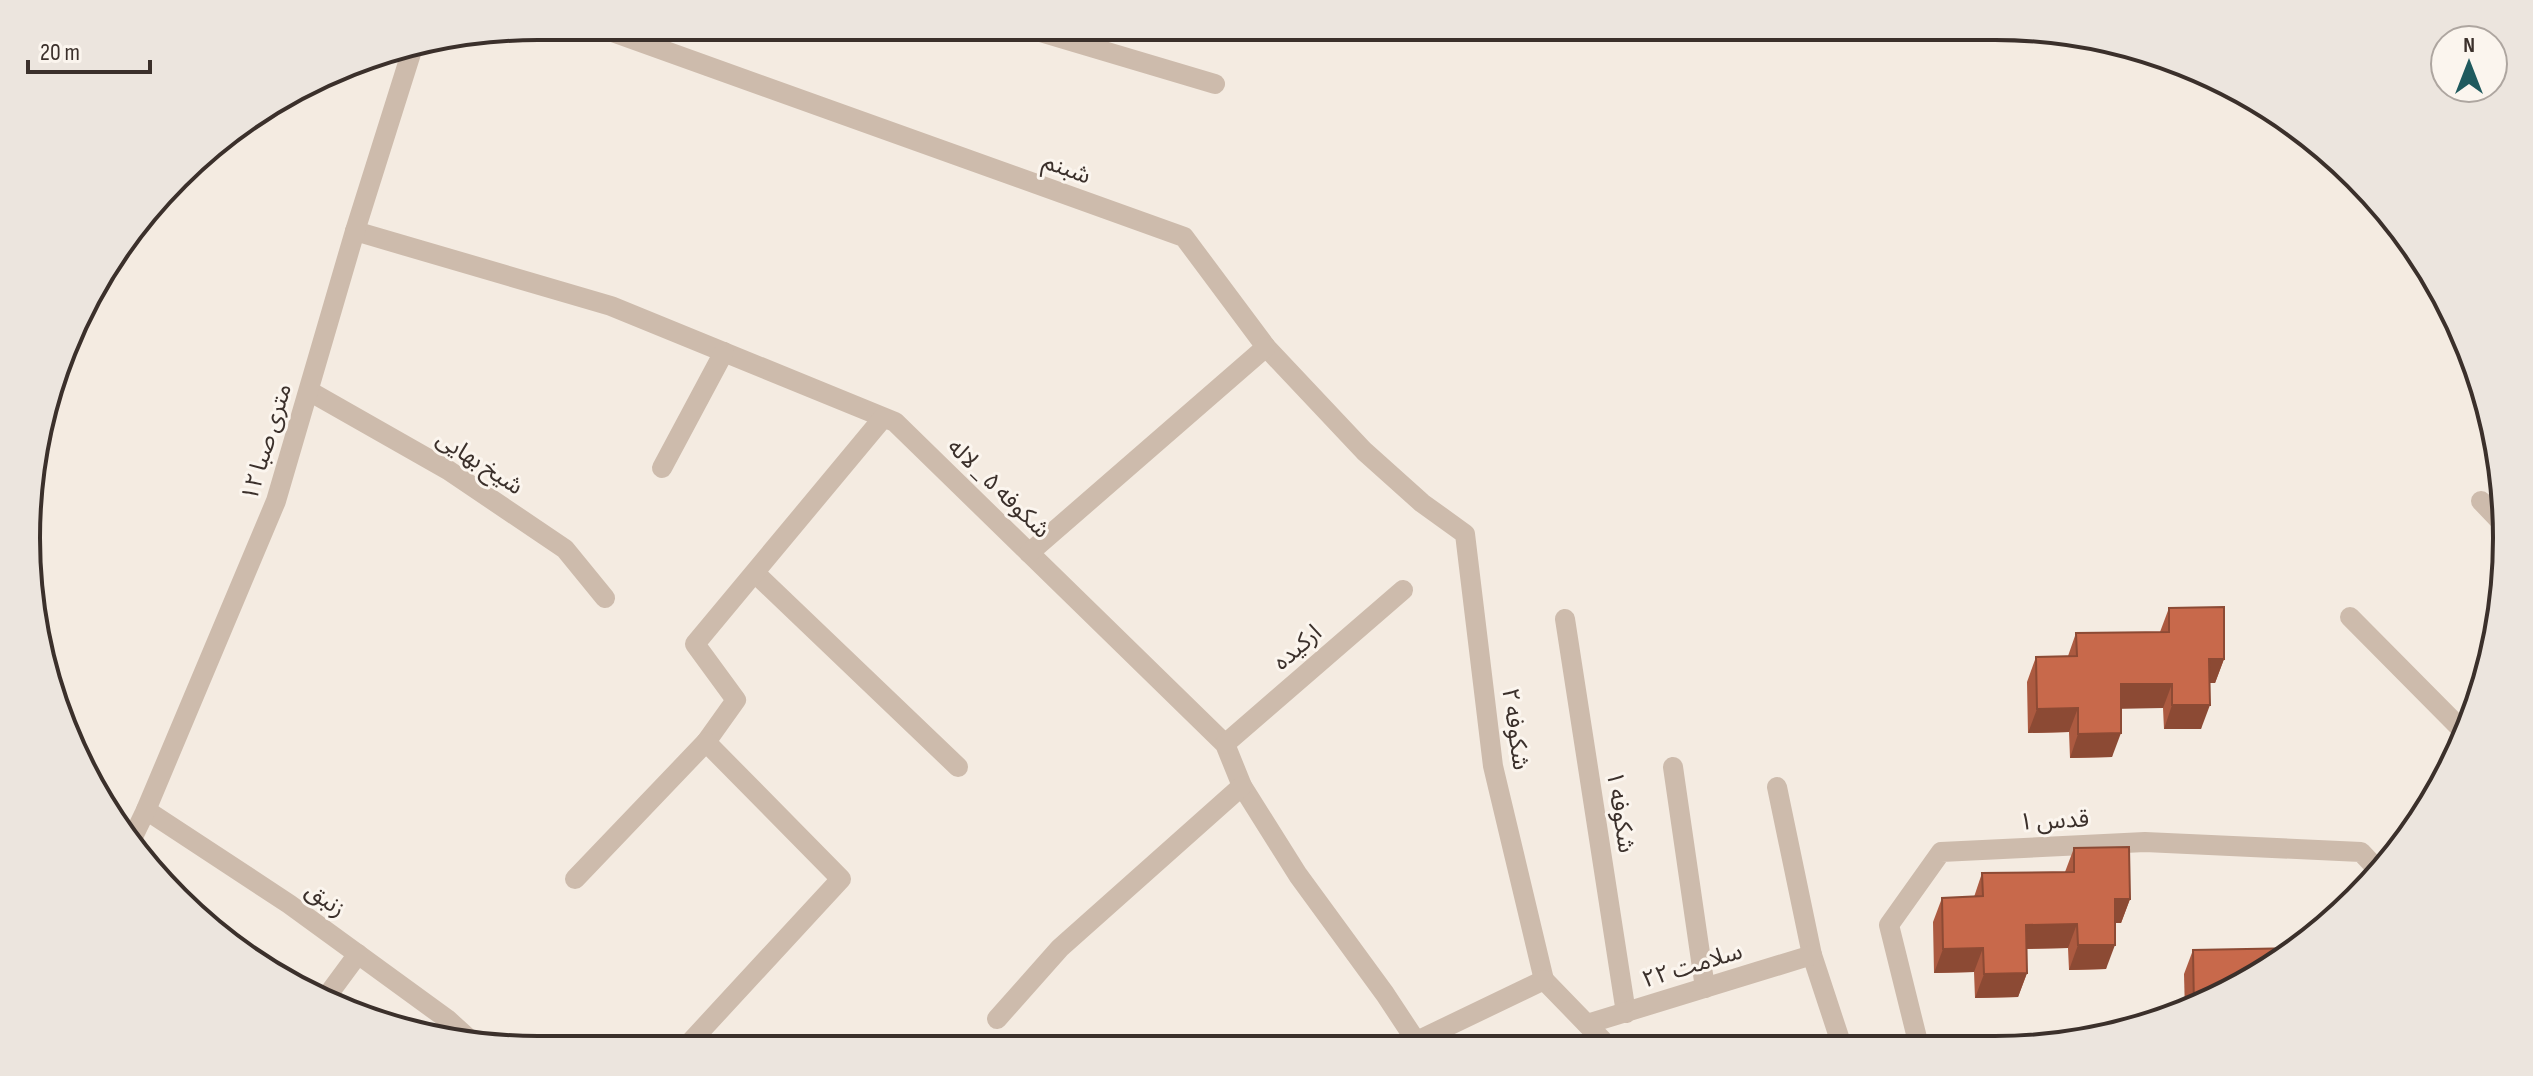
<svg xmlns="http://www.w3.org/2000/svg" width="2533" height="1076" font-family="'Sofia Sans Condensed','Noto Sans Arabic',sans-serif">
<rect width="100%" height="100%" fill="#f4ebe1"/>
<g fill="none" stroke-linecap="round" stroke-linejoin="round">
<g stroke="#cdbbac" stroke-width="20">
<path d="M 596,26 L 1184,237 L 1266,347 L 1364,451 L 1422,503 L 1465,534 L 1493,766 L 1544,980"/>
<path d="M 1020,26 L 1215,84"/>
<path d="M 355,231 L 611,306 L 895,422 L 1225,744 L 1242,786 L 1298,875 L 1385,994 L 1420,1047"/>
<path d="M 309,391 L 448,470 L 565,549 L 605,598"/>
<path d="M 662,468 L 724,352"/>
<path d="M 2481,501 L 2503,524"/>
<path d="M 1029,553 L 1266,347"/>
<path d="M 755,573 L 958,767"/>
<path d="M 2350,617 L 2465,733"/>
<path d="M 1565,619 L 1626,1013"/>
<path d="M 706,742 L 736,700 L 695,644 L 883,418"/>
<path d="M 1225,744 L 1403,590"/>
<path d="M 1673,767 L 1705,988"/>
<path d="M 1777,787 L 1812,955 L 1842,1046"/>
<path d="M 146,810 L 289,904 L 447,1019 L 469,1039"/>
<path d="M 132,839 L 146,810 L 276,501 L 355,231 L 413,47"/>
<path d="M 575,879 L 706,742 L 841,879 L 683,1050"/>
<path d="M 1544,980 L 1609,1047"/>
<path d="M 327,996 L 358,954"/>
<path d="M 997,1019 L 1060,948 L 1242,786"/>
<path d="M 1587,1024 L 1812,955"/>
<path d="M 1919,1046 L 1889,925 L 1941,852 L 2145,842 L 2361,852 L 2377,869"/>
<path d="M 1198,1047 L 1199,1048"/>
<path d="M 1408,1047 L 1417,1041 L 1544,980"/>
</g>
</g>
<g fill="#ac5a40">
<path d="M 2169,608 L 2224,659 L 2215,683 L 2209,683 L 2201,729 L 2164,729 L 2163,708 L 2121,708 L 2112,757 L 2070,758 L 2069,732 L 2028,733 L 2027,682 L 2036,657 L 2068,656 L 2076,633 L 2160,632 Z"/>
<path d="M 2074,848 L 2130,899 L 2121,923 L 2115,923 L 2106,969 L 2069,970 L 2068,948 L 2026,949 L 2027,973 L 2018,997 L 1975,998 L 1974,972 L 1934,973 L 1933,922 L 1942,898 L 1974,897 L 1982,873 L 2065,872 Z"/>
<path d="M 2299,948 L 2191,1011 L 2185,1013 L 2184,974 L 2193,950 Z"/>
</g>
<g fill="#8c4a34">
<path d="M 2209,659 L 2224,659 L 2215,683 L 2200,683 Z"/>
<path d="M 2121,684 L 2172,684 L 2163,708 L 2112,709 Z"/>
<path d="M 2172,705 L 2210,705 L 2201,729 L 2164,729 Z"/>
<path d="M 2078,708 L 2069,732 L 2028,733 L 2037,709 Z"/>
<path d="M 2121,733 L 2112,757 L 2070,758 L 2078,734 Z"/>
<path d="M 2115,899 L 2130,899 L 2121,923 L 2106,923 Z"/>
<path d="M 2077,924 L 2068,948 L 2017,949 L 2026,925 Z"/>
<path d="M 2078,945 L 2115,945 L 2106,969 L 2069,970 Z"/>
<path d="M 1983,948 L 1974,972 L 1934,973 L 1943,949 Z"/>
<path d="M 2027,973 L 2018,997 L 1975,998 L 1984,974 Z"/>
</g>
<g fill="#c8694b" stroke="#8c4a34" stroke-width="2">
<path d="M 2224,607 L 2224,659 L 2209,659 L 2210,705 L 2172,705 L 2172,684 L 2121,684 L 2121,733 L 2078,734 L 2078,708 L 2037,709 L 2036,657 L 2077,656 L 2076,633 L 2169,632 L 2169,608 Z"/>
<path d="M 2129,847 L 2130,899 L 2115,899 L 2115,945 L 2078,945 L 2077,924 L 2026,925 L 2027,973 L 1984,974 L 1983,948 L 1943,949 L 1942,898 L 1983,896 L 1982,873 L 2074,872 L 2074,848 Z"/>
<path d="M 2299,948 L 2194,1009 L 2193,950 Z"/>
</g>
<g text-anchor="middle" stroke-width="6" stroke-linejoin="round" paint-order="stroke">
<g font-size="24" fill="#3b302b" stroke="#fbf5ee">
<text transform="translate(1067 168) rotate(20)" y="8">شبنم</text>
<text transform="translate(266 442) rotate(-73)" y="8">۱۲ متری صبا</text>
<text transform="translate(480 462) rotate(33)" y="8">شیخ بهایی</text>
<text transform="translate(999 488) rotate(44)" y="8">شکوفه ۵ _ لاله</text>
<text transform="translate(1297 647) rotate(-41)" y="8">ارکیده</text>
<text transform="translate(1516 729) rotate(82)" y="8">شکوفه ۲</text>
<text transform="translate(1621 812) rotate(81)" y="8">شکوفه ۱</text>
<text transform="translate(2054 820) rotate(-3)" y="8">قدس ۱</text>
<text transform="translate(326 899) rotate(36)" y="8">زنبق</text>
<text transform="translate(1692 965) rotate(-17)" y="8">سلامت ۲۲</text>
</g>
</g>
<path d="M0 0H2533V1076H0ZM538 40H1995A498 498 0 0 1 2493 538V538A498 498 0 0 1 1995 1036H538A498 498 0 0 1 40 538V538A498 498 0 0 1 538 40Z" fill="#ece5de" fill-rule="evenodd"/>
<path fill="none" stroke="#3b302b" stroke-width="4" d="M538 40H1995A498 498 0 0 1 2493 538V538A498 498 0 0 1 1995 1036H538A498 498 0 0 1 40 538V538A498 498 0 0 1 538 40Z"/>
<g transform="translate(2469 64)"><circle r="38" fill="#fbf5ee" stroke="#aea6a0" stroke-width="2"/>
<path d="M0-6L14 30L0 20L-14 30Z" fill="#1f5a5e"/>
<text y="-12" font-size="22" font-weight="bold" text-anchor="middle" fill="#3b302b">N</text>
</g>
<path d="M28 60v12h122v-12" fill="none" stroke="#3b302b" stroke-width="4"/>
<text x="40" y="60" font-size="24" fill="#3b302b" stroke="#fbf5ee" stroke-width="6" paint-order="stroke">20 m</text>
</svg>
